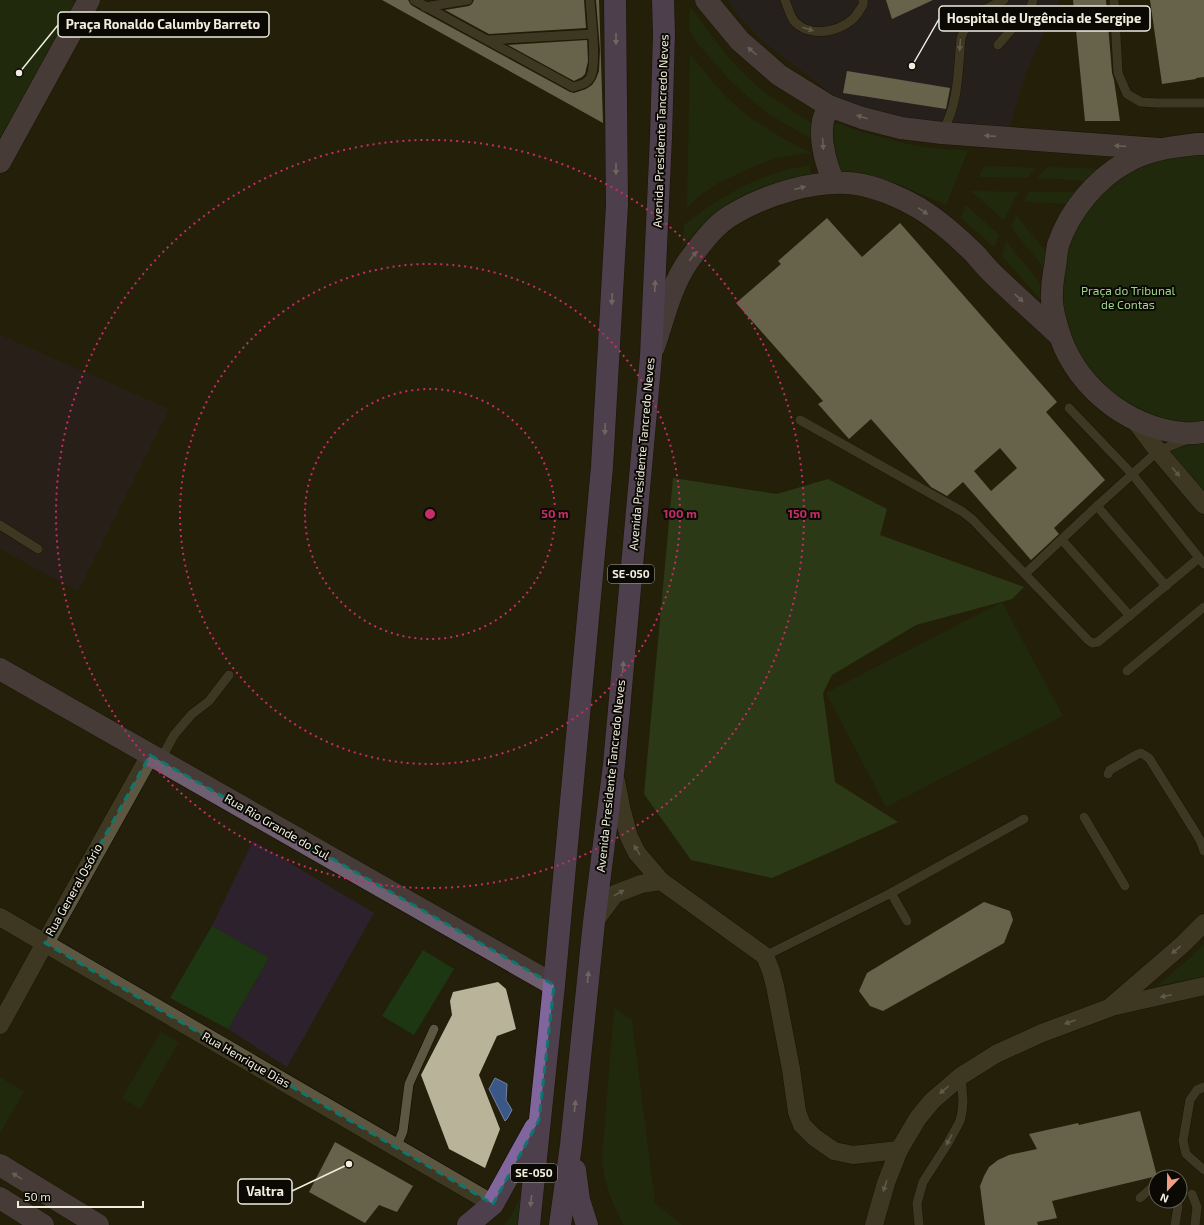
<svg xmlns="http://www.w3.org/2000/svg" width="1204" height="1225" font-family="'Exo 2',sans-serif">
<rect width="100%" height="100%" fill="#241f0a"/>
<g fill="#2e212e">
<path d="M 0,335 L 169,409 L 78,591 L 0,549 Z"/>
<path d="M 253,841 L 374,913 L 287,1067 L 228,1029 L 269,958 L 212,926 Z"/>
</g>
<path fill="#282333" d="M 728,0 L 1059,0 L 1026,72 L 1009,130 L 902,121 L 867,110 L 835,96 L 766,44 L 739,17 Z"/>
<g fill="#1c3711">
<path d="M 0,0 L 71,0 L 78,4 L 0,142 Z"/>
<path d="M 690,7 C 711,34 730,63 756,85 C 774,100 795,113 815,125 L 813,140 L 769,114 L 748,97 L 730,80 L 698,44 L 689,29 Z"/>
<path d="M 690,54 C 706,74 722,95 742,111 C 763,128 787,141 811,153 L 776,158 L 757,165 L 718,183 L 700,195 L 687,208 Z"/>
<path d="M 837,123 L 861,132 L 916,146 L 938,149 L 968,150 L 946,205 L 898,184 L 862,172 L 837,171 L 830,128 Z"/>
<path d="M 1204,144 L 1204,432 L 1110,405 L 1054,312 L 1073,213 L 1126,162 Z"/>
<path d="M 810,165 L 810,179 L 712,218 L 696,232 L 682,248 L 684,225 C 724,194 760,173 810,165 Z"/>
<path d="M 984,166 L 1035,168 L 1028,178 L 979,177 Z"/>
<path d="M 1047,167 L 1105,169 L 1093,181 L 1037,178 Z"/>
<path d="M 971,191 L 1018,192 L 1004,220 Z"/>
<path d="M 1029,192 L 1079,192 L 1072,204 L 1024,202 Z"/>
<path d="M 966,205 L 999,235 L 994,247 L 961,218 Z"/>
<path d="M 1016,215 L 1048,254 L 1043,267 L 1011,227 Z"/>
<path d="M 1006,241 L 1040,283 L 1040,299 L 1002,256 Z"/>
<path d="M 1204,441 L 1204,490 L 1164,445 Z"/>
<path d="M 1002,602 L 1063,716 L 886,807 L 826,693 Z"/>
<path d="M 212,926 L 269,958 L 228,1029 L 170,998 Z"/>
<path d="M 1204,944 L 1204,976 L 1157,986 L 1190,958 Z"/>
<path d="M 423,950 L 454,969 L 414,1035 L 382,1016 Z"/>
<path d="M 614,1008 L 632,1020 L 655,1203 L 682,1225 L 624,1225 C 612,1204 605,1184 602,1160 Z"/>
<path d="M 161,1032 L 179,1042 L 140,1109 L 122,1098 Z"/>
<path d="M 0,1077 L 24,1092 L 0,1133 Z"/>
<path d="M 526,1186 L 522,1225 L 504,1225 L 510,1218 Z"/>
</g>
<path fill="#355927" d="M 673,478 L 777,494 L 828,479 L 887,509 L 880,535 L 1024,587 L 1012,599 L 916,625 L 832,675 L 823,693 L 835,782 L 898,822 L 772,878 L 691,860 L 644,794 Z"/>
<path fill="#3a5787" stroke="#7184a1" d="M 495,1078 L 507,1084 L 506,1100 L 512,1110 L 507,1119 L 505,1121 L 489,1089 Z"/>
<g fill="#b9b399" fill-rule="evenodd">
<path d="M 382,0 L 408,0 L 411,5 L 423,12 L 570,92 L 574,93 L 586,89 L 592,85 L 596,79 L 599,71 L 600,50 L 596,0 L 599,0 L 603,123 Z"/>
<path d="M 474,0 L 584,0 L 586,28 L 489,34 L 445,10 L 469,6 L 472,4 Z"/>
<path d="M 886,0 L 933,0 L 892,19 Z"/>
<path d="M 1073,0 L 1106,0 L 1112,73 L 1114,80 L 1120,121 L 1085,121 Z"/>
<path d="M 1150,0 L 1204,0 L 1204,77 L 1196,78 L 1196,79 L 1162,84 Z"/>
<path d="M 587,40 L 588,61 L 585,74 L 582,77 L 574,81 L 508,45 Z"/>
<path d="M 847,71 L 950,88 L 946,109 L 843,93 Z"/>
<path d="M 827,218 L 862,257 L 900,223 L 1057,402 L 1046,412 L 1105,480 L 1054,528 L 1059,534 L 1031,560 L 963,482 L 947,496 L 931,487 L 871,419 L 849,439 L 818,404 L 823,401 L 736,303 L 781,264 L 778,261 ZM 1000,448 L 1017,468 L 991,491 L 974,471 Z"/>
<path d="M 984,902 L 1010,911 L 1013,920 L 1004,943 L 883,1011 L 870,1006 L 859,991 L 867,973 Z"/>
<path d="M 498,982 L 506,989 L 516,1029 L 497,1036 L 479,1075 L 500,1129 L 485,1168 L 449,1149 L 421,1075 L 452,1015 L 450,1001 L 453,992 Z"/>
<path d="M 1140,1111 L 1157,1176 L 1052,1201 L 1057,1218 L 1037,1222 L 1038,1225 L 985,1225 L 980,1186 L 984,1176 L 989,1167 L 998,1160 L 1009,1155 L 1037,1149 L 1029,1134 L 1078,1123 L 1079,1125 Z"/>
<path d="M 335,1142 L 413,1186 L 397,1212 L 379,1205 L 365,1223 L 309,1192 Z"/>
</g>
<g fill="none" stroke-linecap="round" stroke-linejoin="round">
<defs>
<g id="lane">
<path d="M 414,0 L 573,87 C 580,85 588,84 591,76 C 597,63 591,16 590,0"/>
<path d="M 785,0 C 788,7 790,18 796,23 C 813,39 848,31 859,11 C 862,7 864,5 863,0"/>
<path d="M 1114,0 L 1118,73 L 1127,94 L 1141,102 L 1157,103 L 1204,103"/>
<path d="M 425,7 L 468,0"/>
<path d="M 488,40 L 593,34"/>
<path d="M 998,45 L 1031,7 L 1033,0"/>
<path d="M 942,132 C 959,105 958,69 961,38 C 968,16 984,9 1004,0"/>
<path d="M 1069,408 L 1132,474 L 1204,564"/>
<path d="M 800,420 L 963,512 L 973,520 L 1088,640 L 1092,643 L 1098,642 L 1199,558"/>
<path d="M 1097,506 L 1166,586"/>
<path d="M 0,525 L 38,549"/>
<path d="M 1062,540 L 1130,616"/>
<path d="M 1025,574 L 1097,506 L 1158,451 L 1188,439"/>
<path d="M 1127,671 L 1204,607"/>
<path d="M 160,761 L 174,735 L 192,714 L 209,701 L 229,675"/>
<path d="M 1108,774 L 1110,770 L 1138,754 L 1141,753 L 1149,758 L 1194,830 L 1201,842 L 1204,851"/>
<path d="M 1084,817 L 1125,886"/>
<path d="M 891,893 L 907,921"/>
<path d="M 765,956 L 891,893 L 1024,819"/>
<path d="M 1204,1087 L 1197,1090 L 1190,1100 L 1183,1141 L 1186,1154 L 1204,1170"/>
<path d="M 396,1148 L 403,1131 L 409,1084 L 434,1029"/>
<path d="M 1192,1194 L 1197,1207 L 1195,1225"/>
<path d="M 1140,1198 L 1150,1189 L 1156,1189"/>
<path d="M 919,1225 L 917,1203 L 923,1182 L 948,1143 L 960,1121 L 962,1112 L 963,1101 L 961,1076"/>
<path d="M 1175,1225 L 1178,1206 L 1176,1201"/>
</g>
<g id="street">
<path d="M 1134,419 L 1158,451 L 1204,505"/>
<path d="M 616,781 L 621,807 L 629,837 L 637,853 L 661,881 L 765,956 L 771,971 L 775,986 L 791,1069 L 797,1112 L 802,1125 L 814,1137 L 834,1151 L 853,1155 L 899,1150"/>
<path d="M 0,917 L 493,1204"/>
<path d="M 594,922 L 615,894 L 641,884 L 661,881"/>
<path d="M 1111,1007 L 1204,986"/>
<path d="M 0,1025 L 45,943 L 150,755"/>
<path d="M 874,1225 L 886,1183 L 899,1150 L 918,1118 L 932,1101 L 961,1076 L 996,1054 L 1042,1033 L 1109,1008 L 1182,945 L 1204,923"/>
</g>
<g id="secondary">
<path d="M 706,0 L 740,41 L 779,75 L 829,106 L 862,118 L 901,128 L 942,133 L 1159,149"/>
<path d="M 829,106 C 827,110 824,116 823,121 C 819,142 826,164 834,183"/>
<path d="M 1204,144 L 1198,144 C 1173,147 1148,149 1125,163 C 1095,180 1069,212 1058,245 C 1056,254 1056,264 1054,272 C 1053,279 1052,287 1052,293 C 1051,304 1054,316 1057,326 C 1072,383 1124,427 1183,433 C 1190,434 1197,433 1204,432"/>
<path d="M 0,162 L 89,0"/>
<path d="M 654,347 C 664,318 671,285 689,260 C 701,244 713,227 730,216 C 764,195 817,178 857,184 C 877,187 902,198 919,208 C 940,221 958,237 975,254 C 981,261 987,268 993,274 C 1015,295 1038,316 1060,336"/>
<path d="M 0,669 L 554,985"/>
<path d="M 0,1165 L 98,1225"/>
<path d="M 0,1198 L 43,1225"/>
</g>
<g id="primary">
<path d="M 575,1170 L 579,1200 L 587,1225"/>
<path d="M 468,1225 L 493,1204 L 535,1128"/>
<path d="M 529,1225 L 554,985 L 602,467 L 617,205 L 615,0"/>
<path d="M 560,1225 L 571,1145 L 594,922 L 614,765 L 651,356 L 661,137 L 664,34 L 663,0"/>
</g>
</defs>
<use href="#lane" stroke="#0d0800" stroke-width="10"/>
<use href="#street" stroke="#0d0800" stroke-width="19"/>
<use href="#secondary" stroke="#0d0800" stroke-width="23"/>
<use href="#primary" stroke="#0d0800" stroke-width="23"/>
<use href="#lane" stroke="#5d5741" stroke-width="9"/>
<use href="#street" stroke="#5d5741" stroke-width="18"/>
<use href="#secondary" stroke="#6f5e6f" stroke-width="22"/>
<use href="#primary" stroke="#81669d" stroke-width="22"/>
</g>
<defs><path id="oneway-solid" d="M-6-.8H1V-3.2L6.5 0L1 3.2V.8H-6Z"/></defs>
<g fill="#a6a290">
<use href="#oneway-solid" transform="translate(808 29) rotate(17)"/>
<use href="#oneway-solid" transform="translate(960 45) rotate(95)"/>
<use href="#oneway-solid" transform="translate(1176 472) rotate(50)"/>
<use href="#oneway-solid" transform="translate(637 850) rotate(-121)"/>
<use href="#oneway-solid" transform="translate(619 893) rotate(-29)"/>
<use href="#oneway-solid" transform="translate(1176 950) rotate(139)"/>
<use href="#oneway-solid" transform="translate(1166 996) rotate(168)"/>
<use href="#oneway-solid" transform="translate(1070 1022) rotate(160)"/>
<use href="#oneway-solid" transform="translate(944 1090) rotate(139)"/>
<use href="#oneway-solid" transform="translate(949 1140) rotate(119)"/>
<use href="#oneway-solid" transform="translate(885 1186) rotate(108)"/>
</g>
<g fill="#c9bec8">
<use href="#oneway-solid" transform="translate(616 39) rotate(90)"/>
<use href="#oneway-solid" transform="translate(616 169) rotate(90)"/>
<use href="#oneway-solid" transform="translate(655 286) rotate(-87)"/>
<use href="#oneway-solid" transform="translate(612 299) rotate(93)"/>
<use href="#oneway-solid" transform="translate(605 429) rotate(93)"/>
<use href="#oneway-solid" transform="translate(623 667) rotate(-85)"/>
<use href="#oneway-solid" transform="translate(588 977) rotate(-84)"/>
<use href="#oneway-solid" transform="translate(575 1106) rotate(-84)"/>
<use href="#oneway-solid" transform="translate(531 1201) rotate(96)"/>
</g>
<g fill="#b6adad">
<use href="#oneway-solid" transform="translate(752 51) rotate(-139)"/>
<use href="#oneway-solid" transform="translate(862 117) rotate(-163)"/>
<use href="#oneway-solid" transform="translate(990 136) rotate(-176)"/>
<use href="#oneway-solid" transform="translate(823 144) rotate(86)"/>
<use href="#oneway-solid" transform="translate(1120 146) rotate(-176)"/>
<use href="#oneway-solid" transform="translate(800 188) rotate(-15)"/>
<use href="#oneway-solid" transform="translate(923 211) rotate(34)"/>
<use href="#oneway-solid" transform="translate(693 256) rotate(-53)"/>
<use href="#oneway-solid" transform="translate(1019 298) rotate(43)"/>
<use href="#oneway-solid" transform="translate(17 1176) rotate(-149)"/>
</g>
<path d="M0 0H1204V1225H0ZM 150,755 L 554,985 L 539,1120 L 493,1204 L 45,943 Z" fill="#241f0a" fill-opacity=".55" fill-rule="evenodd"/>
<path fill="none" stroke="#0f766e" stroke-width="3" stroke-dasharray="8 5" stroke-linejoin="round" d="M 150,755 L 554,985 L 539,1120 L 493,1204 L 45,943 Z"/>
<g fill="none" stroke="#c72d68" stroke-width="2" stroke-dasharray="2 4">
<circle cx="430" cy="514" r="125"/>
<circle cx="430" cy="514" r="250"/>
<circle cx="430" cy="514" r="374"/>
</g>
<g text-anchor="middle" stroke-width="4" stroke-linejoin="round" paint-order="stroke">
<g fill="#0b0903" stroke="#aba99d" stroke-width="1">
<rect x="608" y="565" width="46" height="18" rx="3"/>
<rect x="511" y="1164" width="46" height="18" rx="3"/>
</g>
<g font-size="11" font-weight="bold" fill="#f0eddf">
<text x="631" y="578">SE-050</text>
<text x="534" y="1177">SE-050</text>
</g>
<g font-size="12" fill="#f0eddf" stroke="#0b0903">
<text transform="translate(661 131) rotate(-88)" y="4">Avenida Presidente Tancredo Neves</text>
<text transform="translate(642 454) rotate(-85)" y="4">Avenida Presidente Tancredo Neves</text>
<text transform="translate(611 776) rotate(-84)" y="4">Avenida Presidente Tancredo Neves</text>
<text transform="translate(277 827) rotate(30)" y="4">Rua Rio Grande do Sul</text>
<text transform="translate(74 890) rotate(-61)" y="4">Rua General Osório</text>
<text transform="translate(246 1060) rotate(30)" y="4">Rua Henrique Dias</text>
</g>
<g font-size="12" fill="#9ed58a" stroke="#0b0903">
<text x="1128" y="295">Praça do Tribunal<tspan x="1128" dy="14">de Contas</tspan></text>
</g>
</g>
<circle cx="430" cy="514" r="6" fill="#c72d68" stroke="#0b0903" stroke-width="2"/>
<g font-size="12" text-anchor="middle" font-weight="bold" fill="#c72d68" stroke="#0b0903" stroke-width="4" stroke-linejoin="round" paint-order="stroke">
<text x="555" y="518">50 m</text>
<text x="680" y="518">100 m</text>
<text x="804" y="518">150 m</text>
</g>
<path fill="none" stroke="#f0eddf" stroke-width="1.5" d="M912 66L939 19M19 73L58 25M349 1164L292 1191"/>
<g fill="#f0eddf" stroke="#0b0903" stroke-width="1.5">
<circle cx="912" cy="66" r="4"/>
<circle cx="19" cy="73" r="4"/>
<circle cx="349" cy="1164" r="4"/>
</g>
<g fill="#0b0903" stroke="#f0eddf" stroke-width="1.5">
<rect x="939" y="6" width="211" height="25" rx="4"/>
<rect x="58" y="12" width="211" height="25" rx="4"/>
<rect x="238" y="1179" width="54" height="25" rx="4"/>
</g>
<g font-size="13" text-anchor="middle" font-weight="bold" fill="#f0eddf">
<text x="1044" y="23">Hospital de Urgência de Sergipe</text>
<text x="163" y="29">Praça Ronaldo Calumby Barreto</text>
<text x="265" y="1196">Valtra</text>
</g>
<g transform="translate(1168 1189) rotate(202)"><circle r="19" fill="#0b0903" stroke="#67645b"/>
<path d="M0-3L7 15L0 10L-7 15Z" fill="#f39f83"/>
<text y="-6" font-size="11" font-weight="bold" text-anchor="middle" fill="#f0eddf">N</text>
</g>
<path d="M18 1201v6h125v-6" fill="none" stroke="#f0eddf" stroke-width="2"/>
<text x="24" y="1201" font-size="12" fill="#f0eddf" stroke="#0b0903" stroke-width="3" paint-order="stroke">50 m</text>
</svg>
